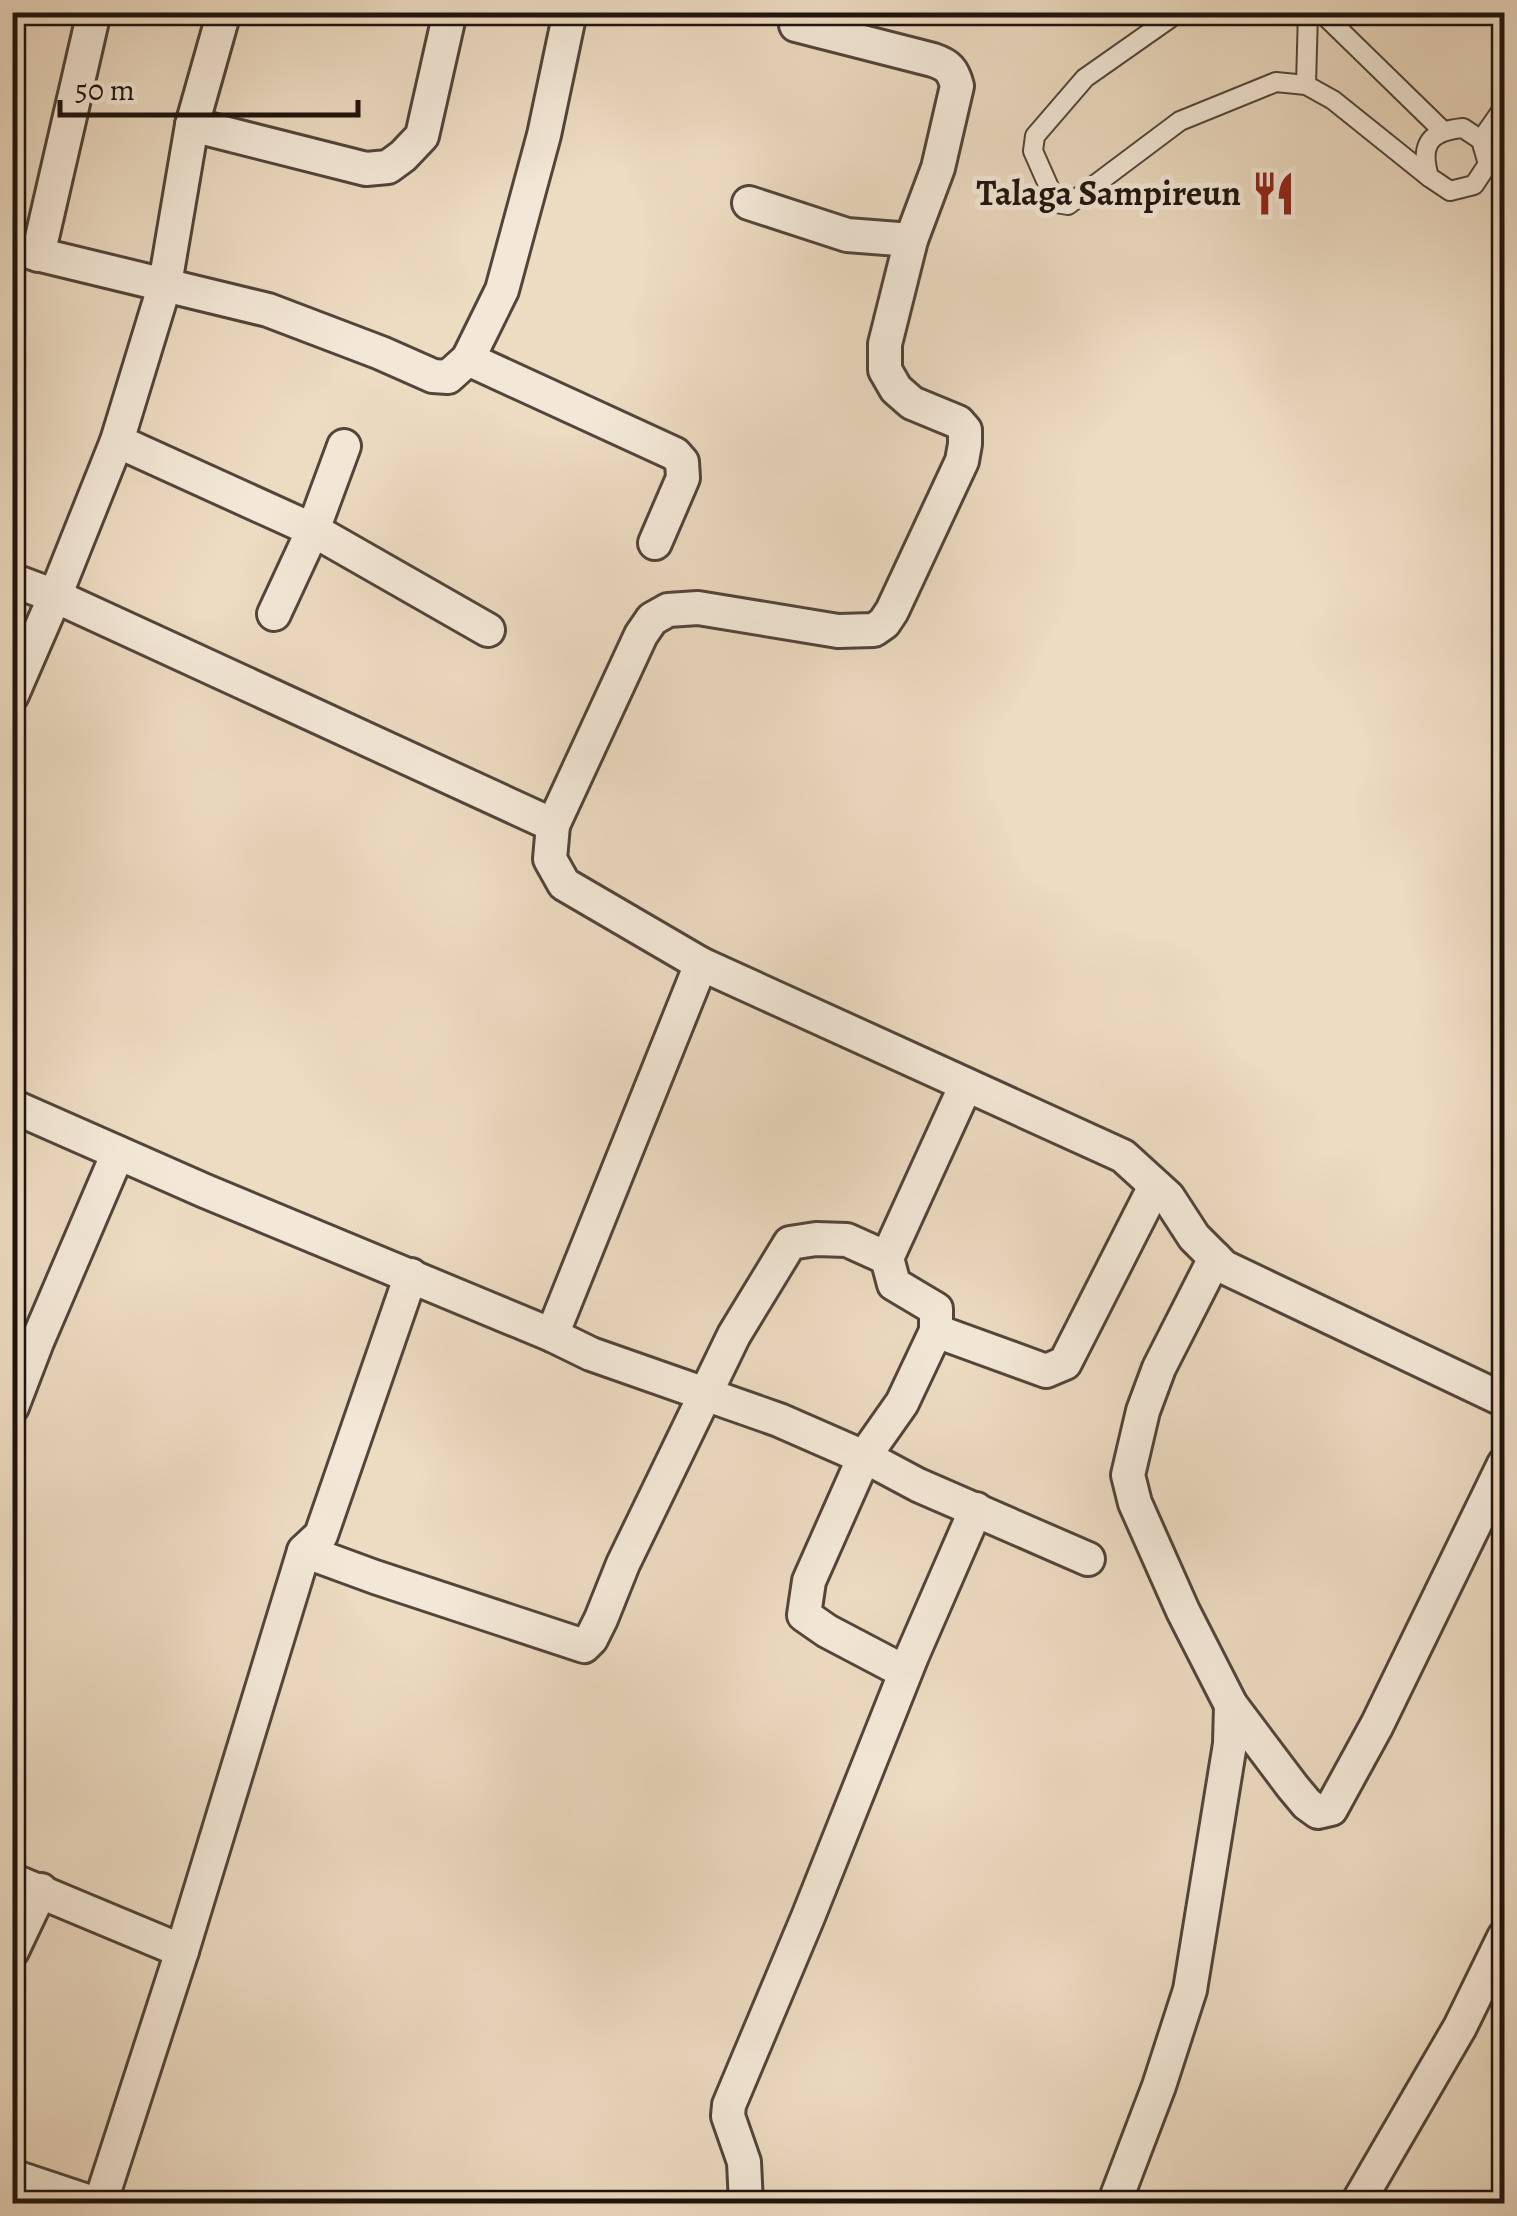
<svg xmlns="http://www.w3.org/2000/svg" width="1517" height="2216" font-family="Alegreya,serif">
<rect width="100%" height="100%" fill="#eddbc2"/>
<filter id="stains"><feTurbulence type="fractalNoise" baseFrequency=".002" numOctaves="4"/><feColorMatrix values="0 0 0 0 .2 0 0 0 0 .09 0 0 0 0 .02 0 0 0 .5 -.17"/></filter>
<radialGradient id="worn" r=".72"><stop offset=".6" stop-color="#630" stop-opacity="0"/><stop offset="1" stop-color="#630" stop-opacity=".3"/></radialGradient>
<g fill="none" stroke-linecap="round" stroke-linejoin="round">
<defs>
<g id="service">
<path d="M 1179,12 L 1085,78 L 1035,136 L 1033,151 L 1056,203 L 1068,205 L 1180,121 L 1276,82 L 1306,85 L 1333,100 L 1429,177"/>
<path d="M 1321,12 L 1442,130"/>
<path d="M 1306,85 L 1308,12"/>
<path d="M 1463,128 L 1481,140 L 1488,164 L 1474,185 L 1450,191 L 1429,177 C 1419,143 1431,131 1463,128 Z"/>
<path d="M 1481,140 L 1504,107"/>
</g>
<g id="minor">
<path d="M 192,125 L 366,169 L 388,167 L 403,156 L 422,136 L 450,12"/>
<path d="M 749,203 L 847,235 L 911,240"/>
<path d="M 12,248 L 268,310 L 381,353 L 433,376 L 448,377 L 468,359 L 502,290 L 544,135 L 570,12"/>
<path d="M 38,255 L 94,12"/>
<path d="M 468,359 L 675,454 L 682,462 L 683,478 L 655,543"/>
<path d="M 117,441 L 313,530 L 488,630"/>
<path d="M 12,580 L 55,596 L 553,825 L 550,859 L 564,884 L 701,964 L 1123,1156 L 1168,1197 L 1194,1237 L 1224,1267 L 1504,1400"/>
<path d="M 274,614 L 313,530 L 344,446"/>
<path d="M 12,695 L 55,596 L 117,441 L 165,284 L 192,125 L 224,12"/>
<path d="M 553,825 L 641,635 L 652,619 L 668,610 L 698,608 L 838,631 L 874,630 L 884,623 L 892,611 L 962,461 L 965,444 L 965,430 L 958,422 L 912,403 L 896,389 L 885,370 L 885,344 L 911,240 L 938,168 L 957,86 C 953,70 948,65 933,60 L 796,25"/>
<path d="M 966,1085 L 887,1258 L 894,1284 L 936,1309 L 936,1331 L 1046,1371 L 1065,1363 L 1155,1186"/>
<path d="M 12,1106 L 205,1191 L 552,1335 L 591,1354 L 779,1420 L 875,1462 L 918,1485 L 1088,1559"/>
<path d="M 1215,1258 L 1159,1368 L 1143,1411 L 1128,1475 L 1135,1503 L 1183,1611 L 1231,1705 L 1292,1786 L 1307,1804 L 1318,1812 L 1331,1809 L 1377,1725 L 1504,1464"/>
<path d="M 552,1335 L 701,964"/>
<path d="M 12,1407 L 37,1342 L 118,1153"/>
<path d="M 304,1551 L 375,1577 L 584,1646 L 591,1639 L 601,1619 L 623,1564 L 734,1335 L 790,1243 L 816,1239 L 847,1240 L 887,1258"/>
<path d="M 905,1672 L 827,1631 L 804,1615 L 809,1581 L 864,1457 L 902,1403 L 936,1331"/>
<path d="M 12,1880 L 182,1951"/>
<path d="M 12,1951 L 41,1890"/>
<path d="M 12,2176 L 96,2204"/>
<path d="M 100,2204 L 182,1951 L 304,1551 L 321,1535 L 411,1275"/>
<path d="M 746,2204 L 744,2162 L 728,2116 L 729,2105 L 808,1917 L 912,1656 L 976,1509"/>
<path d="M 1114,2204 L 1159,2086 L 1190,1990 L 1230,1744 L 1231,1705"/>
<path d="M 1357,2204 L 1460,2027 L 1504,1937"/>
</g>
</defs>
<use href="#service" stroke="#52453a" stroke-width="22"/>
<use href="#minor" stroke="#52453a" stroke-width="38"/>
<use href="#service" stroke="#f3e8d7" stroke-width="18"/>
<use href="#minor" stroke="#f3e8d7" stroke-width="32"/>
</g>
<defs>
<symbol id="restaurant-bare" viewBox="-9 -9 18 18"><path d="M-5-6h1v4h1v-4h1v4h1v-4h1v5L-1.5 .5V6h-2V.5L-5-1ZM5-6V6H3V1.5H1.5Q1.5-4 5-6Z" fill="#8f2418" stroke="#f3e8d7" stroke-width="2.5" paint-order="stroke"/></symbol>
</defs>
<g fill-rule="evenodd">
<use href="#restaurant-bare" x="1242" y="162" width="63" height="63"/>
</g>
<g text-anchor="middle" stroke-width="10" stroke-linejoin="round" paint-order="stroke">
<g font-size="35" font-weight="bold" fill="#1f130d" stroke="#f3e8d7" text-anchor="end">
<text x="1241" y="205">Talaga Sampireun</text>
</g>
</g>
<rect width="1517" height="2216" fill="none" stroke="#eddbc2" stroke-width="50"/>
<rect x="15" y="15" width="1487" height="2186" fill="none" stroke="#1f130d" stroke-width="5"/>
<rect x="25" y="25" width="1467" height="2166" fill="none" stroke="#1f130d" stroke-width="2.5"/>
<path d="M60 100v15h298v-15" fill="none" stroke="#1f130d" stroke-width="5"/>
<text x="75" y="100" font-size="30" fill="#1f130d" stroke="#f3e8d7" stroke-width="8" paint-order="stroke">50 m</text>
<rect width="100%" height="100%" filter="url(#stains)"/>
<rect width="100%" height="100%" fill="url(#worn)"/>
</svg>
